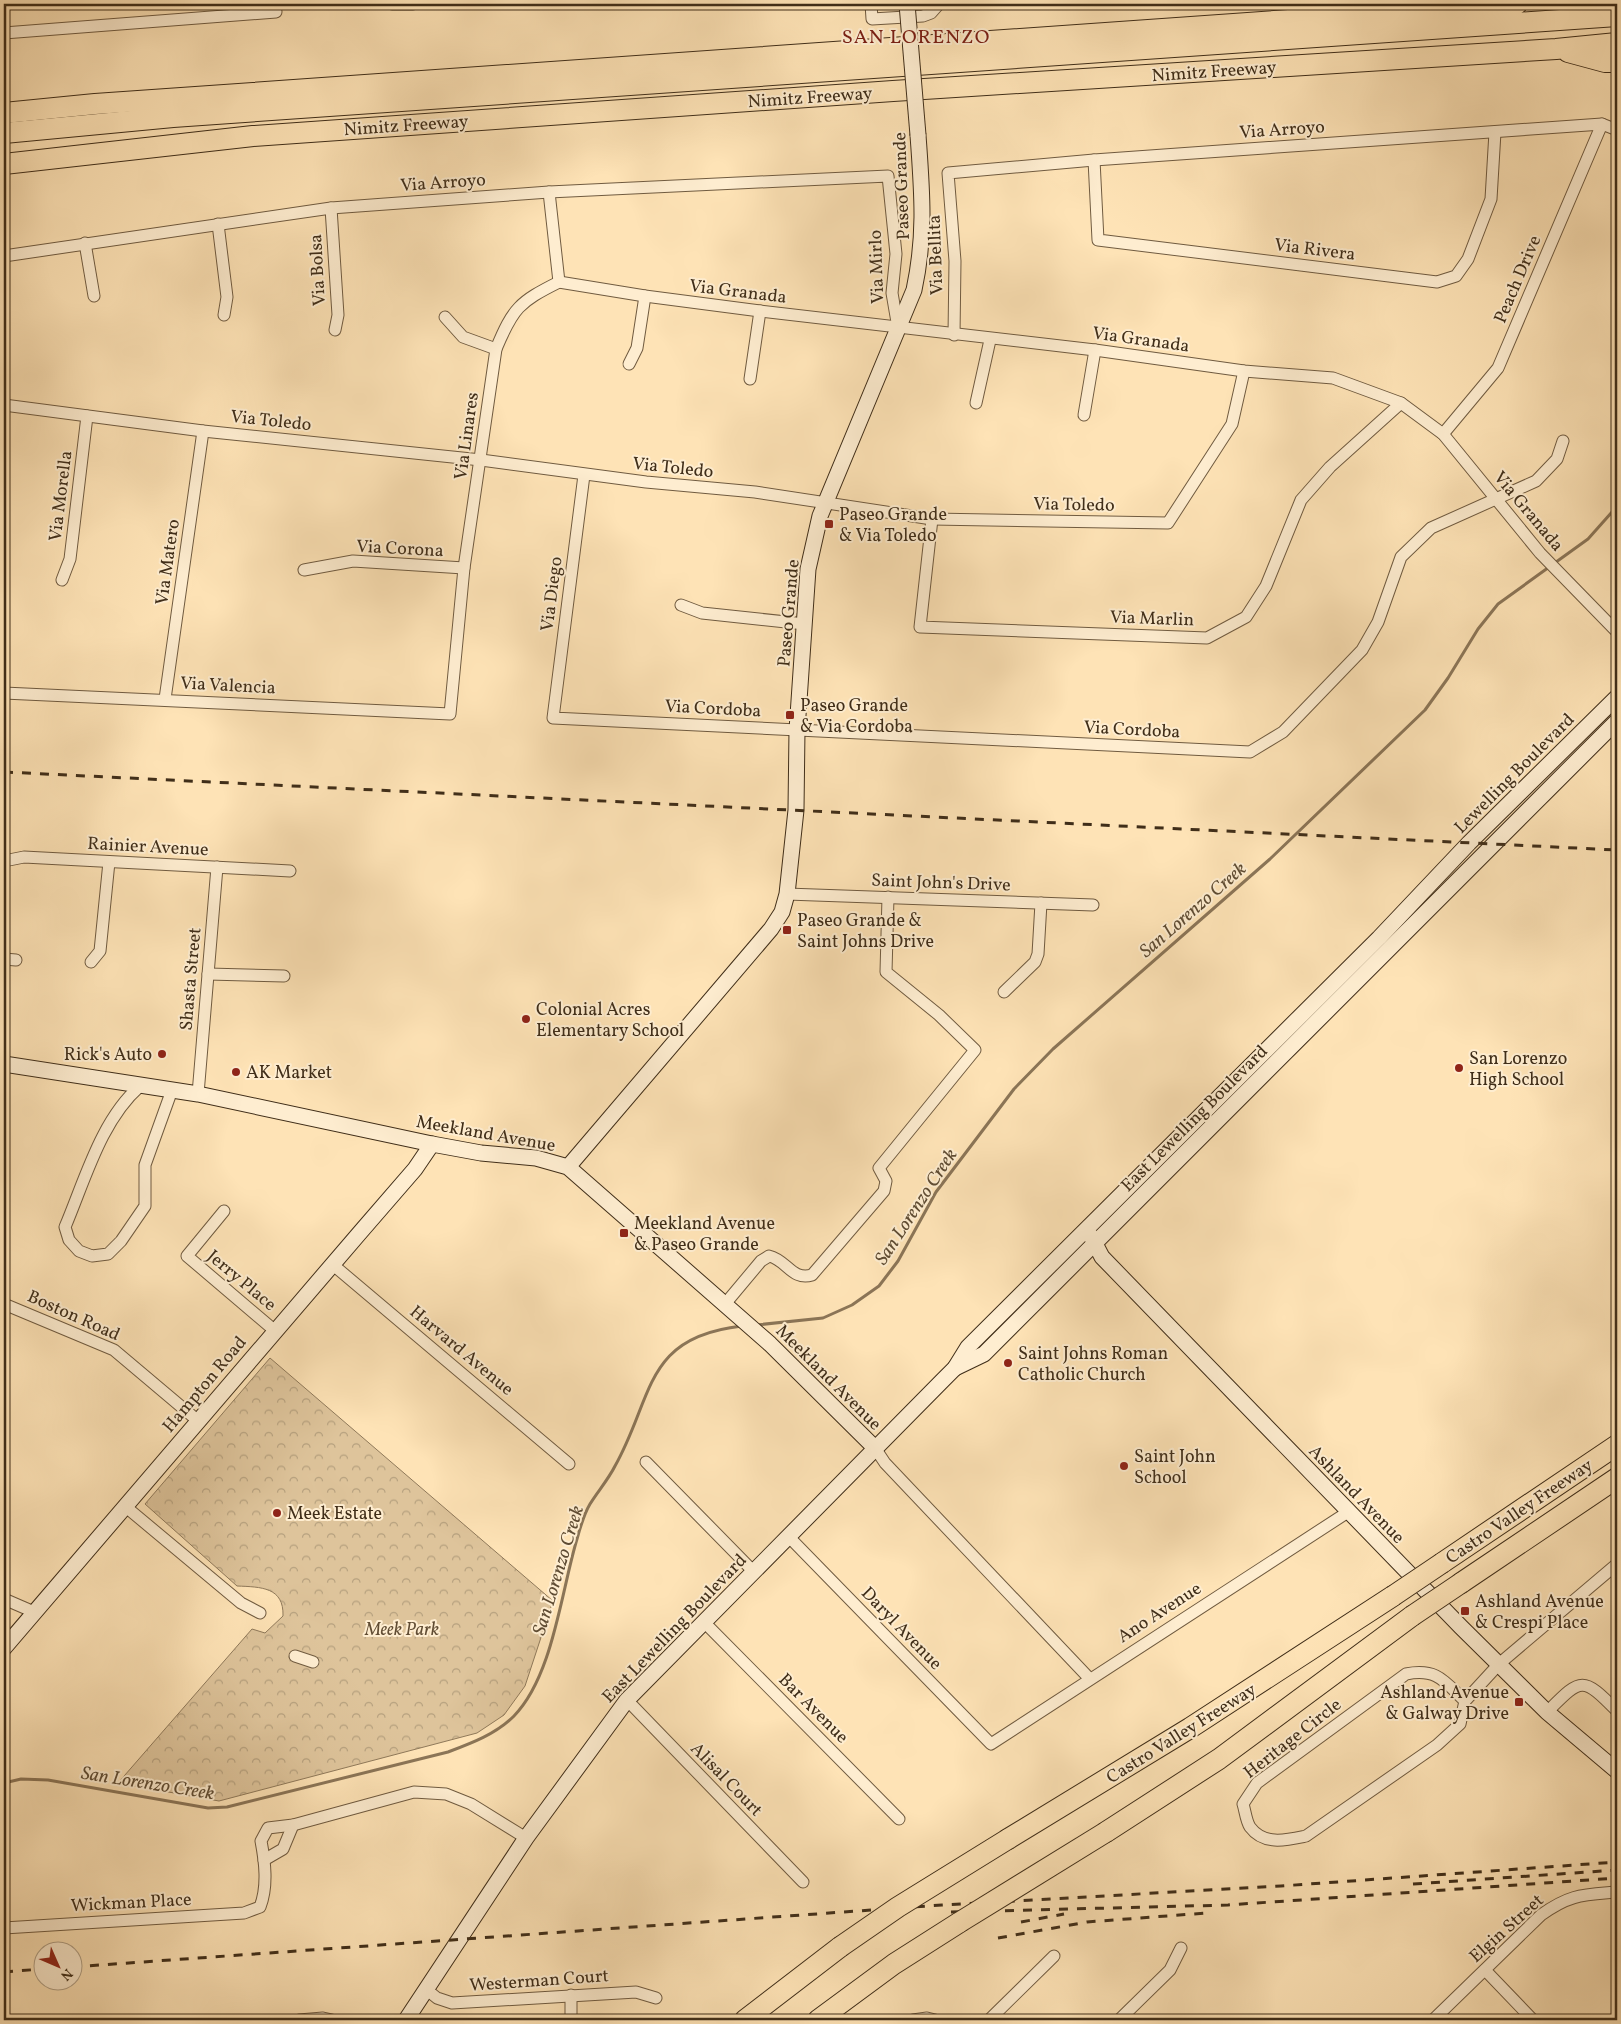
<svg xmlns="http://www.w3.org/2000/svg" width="1621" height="2024" font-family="Vollkorn,serif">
<defs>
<pattern id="park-crowns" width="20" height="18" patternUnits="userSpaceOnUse" patternTransform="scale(1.25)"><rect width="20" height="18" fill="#dec49b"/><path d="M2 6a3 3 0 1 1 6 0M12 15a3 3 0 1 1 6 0" fill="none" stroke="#b5a07e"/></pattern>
</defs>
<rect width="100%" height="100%" fill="#fee3b6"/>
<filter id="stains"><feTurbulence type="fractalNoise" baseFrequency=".004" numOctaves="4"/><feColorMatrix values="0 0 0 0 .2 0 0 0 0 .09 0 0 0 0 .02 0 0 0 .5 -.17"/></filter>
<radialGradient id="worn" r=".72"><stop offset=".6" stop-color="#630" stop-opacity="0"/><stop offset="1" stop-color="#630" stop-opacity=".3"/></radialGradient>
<path fill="url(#park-crowns)" stroke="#8f795a" d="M 270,1358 L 553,1601 L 525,1686 L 504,1715 L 477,1733 L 219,1801 L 118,1783 L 252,1629 L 265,1633 L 283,1616 C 284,1587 261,1587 237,1586 L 145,1504 Z"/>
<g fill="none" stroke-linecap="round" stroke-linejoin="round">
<g stroke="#8b7557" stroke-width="3">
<path d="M 756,1325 L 823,1318 L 852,1305 L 879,1286 L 898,1261 L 936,1192 L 1014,1089 L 1053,1049 L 1270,859 L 1425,710 L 1448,678 L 1478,629 L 1498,604 L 1588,539 L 1612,512 L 1617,501"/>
<path d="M 4,1783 L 21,1779 L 48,1780 L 208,1808 L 227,1807 L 448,1752 C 472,1743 496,1734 514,1716 C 553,1676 561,1592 577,1539 C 580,1528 584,1514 590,1504 C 598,1491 608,1480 615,1466 C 654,1397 643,1337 742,1326"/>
</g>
<defs>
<g id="street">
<path d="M 392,4 L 413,4"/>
<path d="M 871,4 L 872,19 L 923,16 L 931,13 L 939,4"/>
<path d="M 4,33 L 276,12 L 275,4"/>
<path d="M 1094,160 L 1098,240 L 1437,282 L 1456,276 L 1468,259 L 1491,199 L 1495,132"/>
<path d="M 331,208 L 338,315 L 335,330"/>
<path d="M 218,224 L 227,297 L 224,315"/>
<path d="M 85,243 L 94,296"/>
<path d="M 4,256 L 331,208 L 549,192 L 888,176 L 896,254 L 892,293 L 898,328"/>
<path d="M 559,282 L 645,296 L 760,311 L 1095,350 L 1244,371 L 1333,378 L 1401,403 L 1443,434 L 1540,553 L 1617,632"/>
<path d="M 445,317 L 463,337 L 496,349"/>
<path d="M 954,335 L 955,261 L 948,173 L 1094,160 L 1602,124 L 1617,130"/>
<path d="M 629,364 L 637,348 L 645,296"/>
<path d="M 750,379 L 760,311"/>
<path d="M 976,403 L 990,340"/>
<path d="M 4,405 L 203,431 L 481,460 L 646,482 L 755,492 L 932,519 L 1168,523 L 1232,424 L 1244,371"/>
<path d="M 1084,415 L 1095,350"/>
<path d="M 1443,434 L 1498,368 L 1602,124"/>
<path d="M 584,475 L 553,718 L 1250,752 L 1283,732 L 1362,650 L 1378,622 L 1401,557 L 1431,528 L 1536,481 L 1557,459 L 1563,441"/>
<path d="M 932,519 L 920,627 L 1207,638 L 1246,617 L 1266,586 L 1301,500 L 1330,467 L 1401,403"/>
<path d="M 304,570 L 353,561 L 464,568"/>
<path d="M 62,580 L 70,559 L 87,416"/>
<path d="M 681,605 L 702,613 L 805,624"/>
<path d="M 4,693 L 450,714 L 464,568 L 496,349 C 513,308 519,302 559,282 L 549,192"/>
<path d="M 165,699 L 203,431"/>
<path d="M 4,861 L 24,857 L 290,871"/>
<path d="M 787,894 L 1093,905"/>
<path d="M 4,959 L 16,960"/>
<path d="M 91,962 L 100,951 L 109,862"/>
<path d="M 208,974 L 284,976"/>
<path d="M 1004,992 L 1035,962 L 1038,954 L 1041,903"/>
<path d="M 140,1086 C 101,1120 85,1180 65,1227 L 69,1240 L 79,1251 L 92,1256 L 108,1254 L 121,1241 L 145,1206 L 145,1165 L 172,1090"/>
<path d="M 198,1094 L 217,867"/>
<path d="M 224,1211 L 187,1256 L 274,1330"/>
<path d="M 332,1264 L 569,1464"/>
<path d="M 4,1304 L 114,1350 L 197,1420"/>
<path d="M 725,1304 L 761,1261 L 769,1256 C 787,1260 792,1281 812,1275 L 884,1191 L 886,1181 L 879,1168 L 975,1050 L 939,1015 L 886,972 L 888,897"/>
<path d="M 875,1448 L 885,1463 L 1089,1678"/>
<path d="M 646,1462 L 754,1572"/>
<path d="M 126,1507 L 241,1603 L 260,1613"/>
<path d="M 789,1537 L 991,1744 L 1348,1512"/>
<path d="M 4,1599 L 34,1612"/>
<path d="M 704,1622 L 899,1819"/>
<path d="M 295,1656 L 313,1662"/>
<path d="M 627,1700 L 803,1882"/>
<path d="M 1465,1701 C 1444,1681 1437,1668 1406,1674 L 1257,1783 L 1243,1804 C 1245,1810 1246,1821 1250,1827 C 1264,1846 1287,1840 1306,1836 L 1437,1745 L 1460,1724 L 1465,1701 L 1499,1664 L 1617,1564"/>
<path d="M 1547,1712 C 1581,1678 1582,1675 1617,1711"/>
<path d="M 264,1860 L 283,1849 L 293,1825"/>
<path d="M 4,1928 L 244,1913 L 260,1907 C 268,1886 265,1862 261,1841 L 268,1828 L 293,1825 L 414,1792 L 446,1794 L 471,1804 L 526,1838"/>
<path d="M 1485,1970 L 1533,2020"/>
<path d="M 427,1990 L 437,1998 L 452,2003 L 636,1992 L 656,1998"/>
<path d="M 299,2020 L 323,2018 L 332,2020"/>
<path d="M 571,2020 L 571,1995"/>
<path d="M 913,2020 L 927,2018 L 935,2020"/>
<path d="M 989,2020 L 1054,1956"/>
<path d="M 1119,2020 L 1170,1970 L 1181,1948"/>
<path d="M 1433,2020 L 1541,1915 C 1570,1894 1583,1895 1617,1892"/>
</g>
<g id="secondary">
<path d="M 4,1064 L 198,1094 L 432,1144 L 481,1153 L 536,1158 L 568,1167 L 770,1344 L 875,1448"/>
<path d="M 568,1167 L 771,929 L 782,912 L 787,894 L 796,810 L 797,730 L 808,569 L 820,516 L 914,290 C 926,234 922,192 918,135"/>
<path d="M 1091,1236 L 1102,1257 L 1461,1627 L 1547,1712 L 1617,1771"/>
<path d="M 955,1368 L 984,1354 L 1617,721"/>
<path d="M 4,1648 C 140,1488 277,1328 415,1169 L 432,1144"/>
<path d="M 406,2020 L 526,1838 L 627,1700 L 943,1380 L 955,1368 L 968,1347 L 1379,938 L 1469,843 L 1617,697"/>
</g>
<g id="highway">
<path d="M 1568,52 L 1605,62 L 1617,62"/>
<path d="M 4,113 L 95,104 L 1517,4"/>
<path d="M 4,133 L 173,117 L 1617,16"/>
<path d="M 4,164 L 253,136 L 893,91 L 1556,49 L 1617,43"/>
<path d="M 1442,1563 L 1617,1445"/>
<path d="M 1461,1583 L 1617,1478"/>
<path d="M 1106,1832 L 1219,1759 L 1412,1616"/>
<path d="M 1008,1839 L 1190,1728 L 1393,1596"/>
<path d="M 745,2020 L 840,1947"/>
<path d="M 818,2020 L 894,1964 L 960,1922"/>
</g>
</defs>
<use href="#street" stroke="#705b40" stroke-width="13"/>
<use href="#secondary" stroke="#402e19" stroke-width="17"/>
<use href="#highway" stroke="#402e19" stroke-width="22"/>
<use href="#street" stroke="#feedd0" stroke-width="11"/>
<use href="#secondary" stroke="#feedd0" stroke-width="15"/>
<use href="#highway" stroke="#fee3b6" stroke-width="20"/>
<g stroke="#402e19" stroke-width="3" stroke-dasharray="9 9" stroke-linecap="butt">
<path d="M 4,772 L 1617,850"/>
<path d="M 1413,1884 L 1617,1870"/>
<path d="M 951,1912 L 1228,1905 L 1617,1878"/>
<path d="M 1021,1922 L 1064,1914"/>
<path d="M 998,1938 L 1087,1922 L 1206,1913"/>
<path d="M 72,1967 L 942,1905 L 1281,1886 L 1617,1862"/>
<path d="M 4,1972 L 42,1969"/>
</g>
<defs>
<path id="secondary-bridge" d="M 907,4 L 918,135"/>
<g id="highway-bridge">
<path d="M 1393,1596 L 1442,1563"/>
<path d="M 1412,1616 L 1461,1583"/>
<path d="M 960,1922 L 1106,1832"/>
<path d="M 840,1947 L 898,1907 L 1008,1839"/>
</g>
</defs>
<use href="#secondary-bridge" stroke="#402e19" stroke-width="17" stroke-linecap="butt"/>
<use href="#highway-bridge" stroke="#402e19" stroke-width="22" stroke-linecap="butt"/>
<use href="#secondary-bridge" stroke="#feedd0" stroke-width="15"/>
<use href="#highway-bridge" stroke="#fee3b6" stroke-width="20"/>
</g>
<g fill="#8f2418" stroke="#feedd0" stroke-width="2">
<rect x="824" y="519" width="10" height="10" rx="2.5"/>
<rect x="785" y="710" width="10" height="10" rx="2.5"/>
<rect x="782" y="925" width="10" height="10" rx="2.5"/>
<circle cx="526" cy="1019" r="5"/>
<circle cx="162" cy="1054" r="5"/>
<circle cx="1459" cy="1068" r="5"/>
<circle cx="236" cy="1072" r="5"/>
<rect x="619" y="1228" width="10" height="10" rx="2.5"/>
<circle cx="1008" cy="1363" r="5"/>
<circle cx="1124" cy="1466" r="5"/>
<circle cx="277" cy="1513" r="5"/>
<rect x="1460" y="1606" width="10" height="10" rx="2.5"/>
<rect x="1514" y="1697" width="10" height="10" rx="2.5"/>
</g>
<g text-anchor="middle" stroke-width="4" stroke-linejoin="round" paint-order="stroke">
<g font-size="18" fill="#402e19" stroke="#feedd0">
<text transform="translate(1214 71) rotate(-4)" y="6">Nimitz Freeway</text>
<text transform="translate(810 97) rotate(-4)" y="6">Nimitz Freeway</text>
<text transform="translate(406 125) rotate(-4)" y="6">Nimitz Freeway</text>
<text transform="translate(1282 129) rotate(-4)" y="6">Via Arroyo</text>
<text transform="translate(443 182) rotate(-4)" y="6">Via Arroyo</text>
<text transform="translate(901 186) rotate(-92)" y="6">Paseo Grande</text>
<text transform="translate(1315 249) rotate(7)" y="6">Via Rivera</text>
<text transform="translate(935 255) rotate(-92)" y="6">Via Bellita</text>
<text transform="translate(876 267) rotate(-92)" y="6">Via Mirlo</text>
<text transform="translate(317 270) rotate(-93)" y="6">Via Bolsa</text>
<text transform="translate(1517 279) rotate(-67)" y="6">Peach Drive</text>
<text transform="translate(738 291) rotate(7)" y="6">Via Granada</text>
<text transform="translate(1141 339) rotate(8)" y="6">Via Granada</text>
<text transform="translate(271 420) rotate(6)" y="6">Via Toledo</text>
<text transform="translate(466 436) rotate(-82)" y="6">Via Linares</text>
<text transform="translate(673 467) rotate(6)" y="6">Via Toledo</text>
<text transform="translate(60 496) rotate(-83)" y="6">Via Morella</text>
<text transform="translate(1074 504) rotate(1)" y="6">Via Toledo</text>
<text transform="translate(1529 511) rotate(50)" y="6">Via Granada</text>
<text transform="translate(400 548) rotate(3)" y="6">Via Corona</text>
<text transform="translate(167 562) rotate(-82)" y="6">Via Matero</text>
<text transform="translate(551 594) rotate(-83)" y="6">Via Diego</text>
<text transform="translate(788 613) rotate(-85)" y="6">Paseo Grande</text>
<text transform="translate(1152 618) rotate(2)" y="6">Via Marlin</text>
<text transform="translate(228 685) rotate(3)" y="6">Via Valencia</text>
<text transform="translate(713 708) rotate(3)" y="6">Via Cordoba</text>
<text transform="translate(1132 729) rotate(3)" y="6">Via Cordoba</text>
<text transform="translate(1514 773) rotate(-45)" y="6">Lewelling Boulevard</text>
<text transform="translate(148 846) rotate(3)" y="6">Rainier Avenue</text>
<text transform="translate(941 882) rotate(2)" y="6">Saint John's Drive</text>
<text transform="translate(190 979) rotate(-85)" y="6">Shasta Street</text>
<text transform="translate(1194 1118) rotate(-45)" y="6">East Lewelling Boulevard</text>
<text transform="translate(486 1133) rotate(10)" y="6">Meekland Avenue</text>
<text transform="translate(242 1280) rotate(40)" y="6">Jerry Place</text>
<text transform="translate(74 1315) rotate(24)" y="6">Boston Road</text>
<text transform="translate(462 1350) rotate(40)" y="6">Harvard Avenue</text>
<text transform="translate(829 1377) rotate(45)" y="6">Meekland Avenue</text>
<text transform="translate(204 1384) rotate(-50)" y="6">Hampton Road</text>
<text transform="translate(1357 1494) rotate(46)" y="6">Ashland Avenue</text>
<text transform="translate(1519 1511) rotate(-34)" y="6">Castro Valley Freeway</text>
<text transform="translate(1159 1612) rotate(-33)" y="6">Ano Avenue</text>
<text transform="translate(674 1628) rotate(-46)" y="6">East Lewelling Boulevard</text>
<text transform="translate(902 1628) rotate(46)" y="6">Daryl Avenue</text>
<text transform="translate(814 1708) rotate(45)" y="6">Bar Avenue</text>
<text transform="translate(1181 1733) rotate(-32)" y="6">Castro Valley Freeway</text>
<text transform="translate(1292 1738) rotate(-38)" y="6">Heritage Circle</text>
<text transform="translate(727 1779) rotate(46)" y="6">Alisal Court</text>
<text transform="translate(131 1902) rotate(-3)" y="6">Wickman Place</text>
<text transform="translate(1506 1928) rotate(-42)" y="6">Elgin Street</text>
<text transform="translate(539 1980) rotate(-4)" y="6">Westerman Court</text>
</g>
<g font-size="18" fill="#402e19" stroke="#feedd0" text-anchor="start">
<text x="839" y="520">Paseo Grande<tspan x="839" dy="21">&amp; Via Toledo</tspan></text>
<text x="800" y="711">Paseo Grande<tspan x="800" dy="21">&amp; Via Cordoba</tspan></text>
<text x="797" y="926">Paseo Grande &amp;<tspan x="797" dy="21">Saint Johns Drive</tspan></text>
<text x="536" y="1015">Colonial Acres<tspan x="536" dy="21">Elementary School</tspan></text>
<text x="152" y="1060" text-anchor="end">Rick's Auto</text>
<text x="1469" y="1064">San Lorenzo<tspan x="1469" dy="21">High School</tspan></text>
<text x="246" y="1078">AK Market</text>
<text x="634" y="1229">Meekland Avenue<tspan x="634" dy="21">&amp; Paseo Grande</tspan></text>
<text x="1018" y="1359">Saint Johns Roman<tspan x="1018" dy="21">Catholic Church</tspan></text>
<text x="1134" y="1462">Saint John<tspan x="1134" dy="21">School</tspan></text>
<text x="287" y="1519">Meek Estate</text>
<text x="1475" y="1607">Ashland Avenue<tspan x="1475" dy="21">&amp; Crespi Place</tspan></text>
<text x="1509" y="1698" text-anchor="end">Ashland Avenue<tspan x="1509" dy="21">&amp; Galway Drive</tspan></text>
</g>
<g font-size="18" font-style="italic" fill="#604c33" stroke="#feedd0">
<text x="402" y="1635">Meek Park</text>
</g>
<g font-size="19" font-style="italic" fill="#5f4c33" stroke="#feedd0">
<text transform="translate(1192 909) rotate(-41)" y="7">San Lorenzo Creek</text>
<text transform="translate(915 1206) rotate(-57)" y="7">San Lorenzo Creek</text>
<text transform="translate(557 1570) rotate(-73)" y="7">San Lorenzo Creek</text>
<text transform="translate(148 1782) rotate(9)" y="7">San Lorenzo Creek</text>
</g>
<g font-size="20" letter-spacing="1" fill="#7a1f14" stroke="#feedd0">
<text x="916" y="43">SAN LORENZO</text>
</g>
</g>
<rect width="1621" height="2024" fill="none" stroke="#fee3b6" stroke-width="20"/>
<rect x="5" y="5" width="1611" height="2014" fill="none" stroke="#402e19" stroke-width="2.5"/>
<rect x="10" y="10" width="1601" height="2004" fill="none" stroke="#402e19"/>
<g transform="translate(58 1966) rotate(135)"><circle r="24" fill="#feedd0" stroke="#b2a187"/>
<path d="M0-4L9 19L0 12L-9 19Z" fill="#8f2418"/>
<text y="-8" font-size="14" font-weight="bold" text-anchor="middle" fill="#402e19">N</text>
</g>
<rect width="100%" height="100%" filter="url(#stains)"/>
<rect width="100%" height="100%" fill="url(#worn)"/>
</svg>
